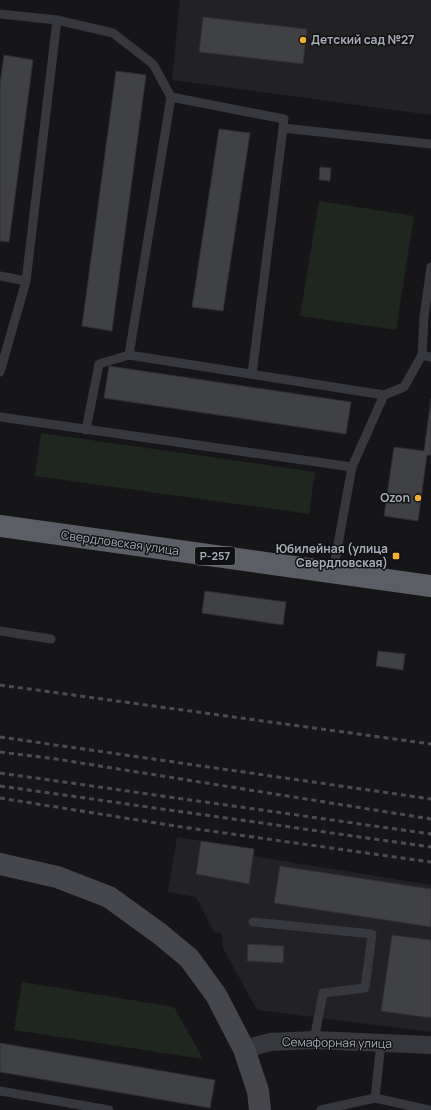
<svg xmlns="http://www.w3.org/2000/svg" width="431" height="1110" font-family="Manrope,sans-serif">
<rect width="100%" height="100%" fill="#161618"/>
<g fill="#222225">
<path d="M 180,0 L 431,0 L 431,115 L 172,80 Z"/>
<path d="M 177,837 L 254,849 L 253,856 L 431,885 L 431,1032 L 257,1010 L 223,948 L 221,933 L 214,932 L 196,897 L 168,892 Z"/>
</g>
<g fill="#1e261f">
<path d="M 319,201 L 414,216 L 396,330 L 300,316 Z"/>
<path d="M 41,433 L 315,472 L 309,514 L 35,476 Z"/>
<path d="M 22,982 L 174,1007 L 203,1059 L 14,1030 Z"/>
</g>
<g fill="#404145" stroke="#303034">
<path d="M 203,17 L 307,29 L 303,64 L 199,52 Z"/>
<path d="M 4,55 L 33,60 L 9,242 L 0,241 L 0,84 Z"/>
<path d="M 116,71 L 146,75 L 112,331 L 82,326 Z"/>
<path d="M 219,129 L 250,133 L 223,311 L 192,307 Z"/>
<path d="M 320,167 L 331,168 L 330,181 L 319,180 Z"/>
<path d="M 109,366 L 351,402 L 346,434 L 104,398 Z"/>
<path d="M 431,399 L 431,455 L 427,455 L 418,521 L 384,516 L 394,447 L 424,451 Z"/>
<path d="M 205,591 L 286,602 L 283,625 L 202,613 Z"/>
<path d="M 378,651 L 405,654 L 403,670 L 376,666 Z"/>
<path d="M 201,841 L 254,849 L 249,884 L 196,874 Z"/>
<path d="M 280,866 L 431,889 L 431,927 L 274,903 Z"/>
<path d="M 392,935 L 431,940 L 431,1018 L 381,1011 Z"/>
<path d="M 248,944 L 284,946 L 283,963 L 247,961 Z"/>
<path d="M 0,1043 L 215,1080 L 210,1108 L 0,1072 Z"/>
</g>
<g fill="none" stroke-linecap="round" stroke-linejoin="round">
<g stroke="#37383d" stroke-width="9">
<path d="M 0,14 L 57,20 L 113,33 L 153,64 L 171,97 L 284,119 L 283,128 L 431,144"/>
<path d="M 0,276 L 26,281"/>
<path d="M 129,355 L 171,97"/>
<path d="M 422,355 L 424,317 L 431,267"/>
<path d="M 0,372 L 26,281 L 57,20"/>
<path d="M 252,374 L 283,128"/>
<path d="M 0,417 L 352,467"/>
<path d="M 86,430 L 99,364 L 129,355 L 384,395"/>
<path d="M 333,572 L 352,467 L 384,395 L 404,387 L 422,355 L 431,357"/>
<path d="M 0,631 L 51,639"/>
<path d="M 253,922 L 372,934 L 365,988 L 323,993 L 314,1040"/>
<path d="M 381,1043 L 375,1098 L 429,1110"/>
<path d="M 0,1091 L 109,1110"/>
<path d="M 321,1110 L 375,1098"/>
</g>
<path stroke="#37383d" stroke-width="18" d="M 244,1049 L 270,1042 L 314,1040 L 431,1045"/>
<path stroke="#45474d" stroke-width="22" d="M 0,864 L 57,877 L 109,897 L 160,934 L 189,958 L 216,995 L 244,1049 L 258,1091 L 260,1110"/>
<path stroke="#5b5e65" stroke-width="22" d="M 0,526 L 431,586"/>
<g stroke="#4a4c52" stroke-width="3" stroke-dasharray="5 4" stroke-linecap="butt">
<path d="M 0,685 L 431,744"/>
<path d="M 0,737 L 431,799"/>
<path d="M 0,752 L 56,759 L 431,819"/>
<path d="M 0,773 L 431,834"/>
<path d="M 0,786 L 431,847"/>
<path d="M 0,798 L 175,826 L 431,862"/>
</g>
</g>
<g fill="#f2b134" stroke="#111113" stroke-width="1.5">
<circle cx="303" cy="40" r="4"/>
<circle cx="418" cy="498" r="4"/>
<rect x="392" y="552" width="8" height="8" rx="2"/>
</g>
<g text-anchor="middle" stroke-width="3" stroke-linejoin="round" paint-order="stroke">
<rect fill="#111113" stroke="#7b7e86" stroke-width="1" x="195" y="547" width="40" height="18" rx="3"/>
<g font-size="11" font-weight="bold" fill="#a8adb8">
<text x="215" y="560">Р-257</text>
</g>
<g font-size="12" font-weight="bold" fill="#a8adb8" stroke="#111113" text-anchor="end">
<text x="311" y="44" text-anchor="start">Детский сад №27</text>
<text x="410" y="502">Ozon</text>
<text x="388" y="553">Юбилейная (улица<tspan x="388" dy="14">Свердловская)</tspan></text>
</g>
<g font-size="12" fill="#a8adb8" stroke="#111113">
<text transform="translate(120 543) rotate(8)" y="4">Свердловская улица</text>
<text transform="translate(337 1043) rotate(1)" y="4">Семафорная улица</text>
</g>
</g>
</svg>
